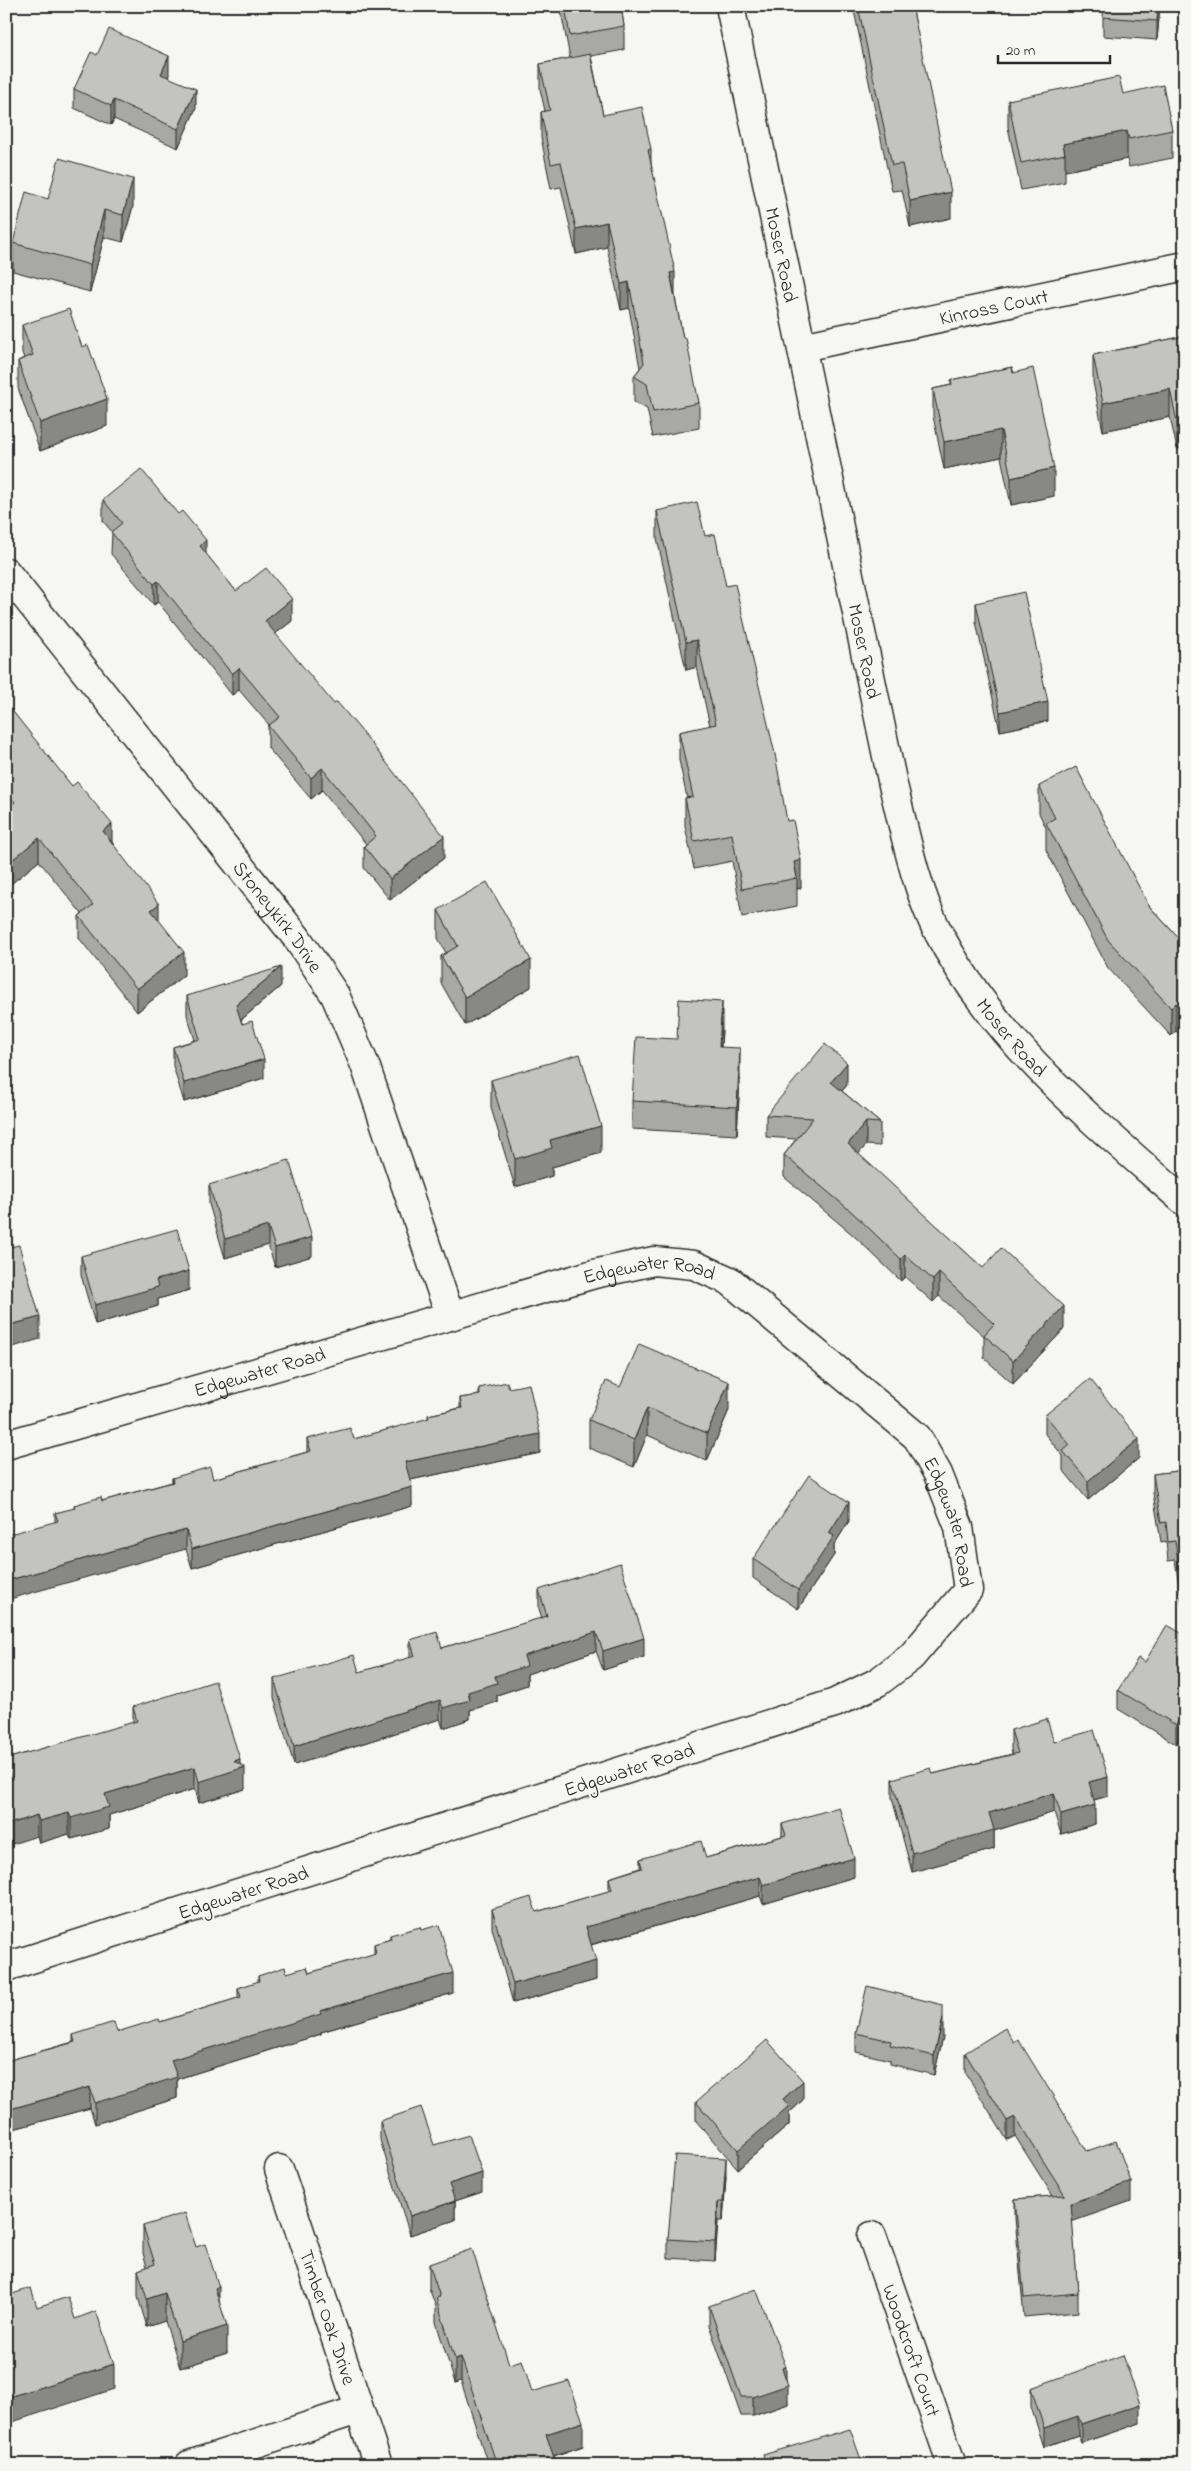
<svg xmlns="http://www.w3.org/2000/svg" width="1191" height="2471" font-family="'Indie Flower',sans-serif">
<rect width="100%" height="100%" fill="#f6f6f2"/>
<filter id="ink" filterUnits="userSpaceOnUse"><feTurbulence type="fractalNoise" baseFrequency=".02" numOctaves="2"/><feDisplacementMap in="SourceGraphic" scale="10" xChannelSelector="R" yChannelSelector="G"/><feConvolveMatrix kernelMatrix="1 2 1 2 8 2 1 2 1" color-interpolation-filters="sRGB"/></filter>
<g filter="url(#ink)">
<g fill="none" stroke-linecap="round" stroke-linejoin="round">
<defs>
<g id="minor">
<path id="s1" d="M 802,347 L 1185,266"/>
<path id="s2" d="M 6,572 L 297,938 L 335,995 L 365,1065 L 450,1316"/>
<path id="s3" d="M 6,1445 L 594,1274 L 654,1261 L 694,1265 L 730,1281 L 917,1437 L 938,1474 L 959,1527 L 968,1590 L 911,1657 L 878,1682 L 835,1703 L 6,1967"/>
<path id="s4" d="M 279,2169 L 378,2465"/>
<path id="s5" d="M 872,2236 L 952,2465"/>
<path d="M 189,2465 L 358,2410"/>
</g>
<g id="tertiary">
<path id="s6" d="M 730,6 L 893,785 C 905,832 914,882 935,926 C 993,1041 1091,1119 1185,1202"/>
</g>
</defs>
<use href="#minor" stroke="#2b2b2b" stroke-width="31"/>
<use href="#tertiary" stroke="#2b2b2b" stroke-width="31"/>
<use href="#minor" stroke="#f6f6f2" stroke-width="28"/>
<use href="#tertiary" stroke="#f6f6f2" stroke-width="28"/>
</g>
<g fill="#a8a8a5" stroke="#2b2b2b">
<path d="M 560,6 L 621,6 L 624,26 L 624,50 L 591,56 L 603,115 L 651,149 L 651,164 L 675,297 L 683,338 L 699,403 L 699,428 L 653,437 L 647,409 L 634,402 L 634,376 L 640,368 L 629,308 L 621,310 L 607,247 L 576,254 L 561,187 L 551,189 L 541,137 L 541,112 L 545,111 L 540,89 L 540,64 L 570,58 Z"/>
<path d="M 853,6 L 913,6 L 913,10 L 951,218 L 910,227 L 902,190 L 892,191 Z"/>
<path d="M 1160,6 L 1157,40 L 1103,36 L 1103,17 Z"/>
<path d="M 97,55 L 169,75 L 168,77 L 196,108 L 178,148 L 114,119 L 111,125 L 74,108 L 74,89 Z"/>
<path d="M 1123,94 L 1172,130 L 1172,158 L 1129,167 L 1127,159 L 1065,171 L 1065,182 L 1021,190 L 1008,127 L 1008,100 Z"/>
<path d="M 48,199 L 133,206 L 123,242 L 104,237 L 90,292 L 13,271 L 13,243 Z"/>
<path d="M 22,325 L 107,426 L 40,451 L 18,388 L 18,361 L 24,358 L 22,353 Z"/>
<path d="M 1185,336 L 1185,448 L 1177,449 L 1170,417 L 1103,431 L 1093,382 L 1093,355 Z"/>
<path d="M 1012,367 L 1054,496 L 1011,505 L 1001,457 L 944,469 L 933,416 L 933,389 L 951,385 L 951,380 Z"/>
<path d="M 103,500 L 206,554 L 236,591 L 292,621 L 275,634 L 444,858 L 390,900 L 364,868 L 364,846 L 366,844 L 322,790 L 311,799 L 268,748 L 268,726 L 269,725 L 239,690 L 232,695 L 158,602 L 154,605 L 111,554 L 112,532 L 103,521 Z"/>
<path d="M 657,511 L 705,536 L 726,586 L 787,821 L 801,888 L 797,889 L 797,906 L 742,917 L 732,861 L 694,869 L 685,826 L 685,798 L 687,798 L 679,760 L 679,732 L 710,726 L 697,667 L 686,670 L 657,538 Z"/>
<path d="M 976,603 L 1048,721 L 1000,731 L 976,622 Z"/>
<path d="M 6,703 L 112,842 L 159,921 L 184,975 L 137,1012 L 79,938 L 79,916 L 82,914 L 39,861 L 6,888 Z"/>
<path d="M 1039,786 L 1185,945 L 1185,1040 L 1176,1031 L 1171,1036 L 1108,968 L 1046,850 L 1046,828 L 1039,813 Z"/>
<path d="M 438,910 L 531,987 L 465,1025 L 441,983 L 441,956 L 446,953 L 438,938 Z"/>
<path d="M 281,986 L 241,1020 L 264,1078 L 184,1102 L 173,1066 L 173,1047 L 195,1040 L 187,1015 L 187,996 Z"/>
<path d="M 722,1030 L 721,1047 L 740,1076 L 737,1135 L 632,1129 L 632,1101 L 677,1039 Z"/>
<path d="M 491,1080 L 601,1153 L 552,1167 L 552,1176 L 515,1187 L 491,1108 Z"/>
<path d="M 847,1085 L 842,1091 L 880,1123 L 880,1146 L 866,1145 L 858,1154 L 983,1268 L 1064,1329 L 1013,1384 L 984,1358 L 984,1336 L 939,1296 L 933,1302 L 905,1277 L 901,1281 L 853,1235 L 784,1177 L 784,1155 L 796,1139 L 766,1137 L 766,1115 Z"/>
<path d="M 209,1185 L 312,1256 L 275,1267 L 268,1245 L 225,1258 L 209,1204 Z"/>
<path d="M 81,1256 L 189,1290 L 158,1299 L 158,1306 L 95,1324 L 81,1275 Z"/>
<path d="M 620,1387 L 729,1410 L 707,1461 L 647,1435 L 634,1467 L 589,1448 L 589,1420 Z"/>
<path d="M 479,1388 L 509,1388 L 540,1453 L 410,1480 L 412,1506 L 192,1568 L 186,1549 L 55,1522 L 55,1513 L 74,1509 L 74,1505 L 102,1501 L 172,1482 L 172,1478 L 213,1479 L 307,1452 L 307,1439 L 354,1439 L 428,1419 L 428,1415 L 460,1408 L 460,1398 L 479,1395 Z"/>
<path d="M 1045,1415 L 1139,1458 L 1088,1500 L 1063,1470 L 1063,1456 L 1045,1434 Z"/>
<path d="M 1185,1470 L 1185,1605 L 1182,1606 L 1175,1560 L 1168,1561 L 1166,1541 L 1161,1542 L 1153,1493 L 1153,1474 Z"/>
<path d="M 849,1521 L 834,1545 L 834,1555 L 798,1609 L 753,1578 L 753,1559 Z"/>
<path d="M 539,1590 L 644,1657 L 603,1670 L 596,1651 L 527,1674 L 527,1685 L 497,1695 L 497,1702 L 470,1710 L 470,1719 L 443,1728 L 440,1719 L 294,1765 L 274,1698 L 274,1679 L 359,1672 L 410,1658 L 410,1640 L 442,1648 L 542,1618 L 539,1609 Z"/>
<path d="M 1185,1635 L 1185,1729 L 1176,1744 L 1118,1709 L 1118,1690 L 1145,1662 Z"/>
<path d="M 133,1707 L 240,1764 L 245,1789 L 199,1803 L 195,1789 L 109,1815 L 109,1829 L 71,1839 L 69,1834 L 39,1843 L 37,1836 L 7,1782 L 6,1759 L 133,1723 Z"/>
<path d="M 1011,1730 L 1054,1742 L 1108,1796 L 1094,1800 L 1095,1824 L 1061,1834 L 1054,1812 L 994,1831 L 994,1849 L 912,1872 L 892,1798 L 892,1779 L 933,1774 L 1012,1754 L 1011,1749 Z"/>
<path d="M 782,1824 L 854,1877 L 763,1904 L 760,1896 L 591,1945 L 596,1980 L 513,2003 L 492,1928 L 492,1909 L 536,1912 L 609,1891 L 609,1878 L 640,1868 L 640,1859 L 706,1858 L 782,1836 Z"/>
<path d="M 390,1935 L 453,1993 L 321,2032 L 321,2034 L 177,2079 L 177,2098 L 95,2124 L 90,2108 L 6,2131 L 6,2061 L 73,2042 L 73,2035 L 117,2032 L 160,2022 L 238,1998 L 238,1988 L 258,1982 L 258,1976 L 287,1973 L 309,1973 L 374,1954 L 374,1944 L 390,1939 Z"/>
<path d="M 1185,1951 L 1185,2007 L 1180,2006 L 1180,1978 Z"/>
<path d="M 856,2033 L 943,2037 L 934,2075 L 890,2064 L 890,2060 L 856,2052 Z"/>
<path d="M 1014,2042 L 1087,2151 L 1131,2201 L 1072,2221 L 1078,2293 L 1078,2312 L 1024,2317 L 1015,2218 L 1015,2199 L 1053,2196 L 1015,2136 L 1007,2140 L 965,2072 L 965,2053 Z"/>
<path d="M 803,2100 L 789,2113 L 789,2125 L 738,2169 L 696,2121 L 696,2102 Z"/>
<path d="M 380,2121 L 434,2145 L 482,2192 L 455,2201 L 455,2220 L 410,2235 L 380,2140 Z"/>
<path d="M 726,2177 L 723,2221 L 718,2221 L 715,2261 L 668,2258 L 668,2239 Z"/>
<path d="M 143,2226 L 196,2247 L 219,2300 L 227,2353 L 180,2368 L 165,2321 L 147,2327 L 138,2297 L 138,2270 L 147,2267 L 143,2253 Z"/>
<path d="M 429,2264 L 509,2364 L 532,2392 L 583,2446 L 554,2456 L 555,2465 L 488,2465 L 461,2381 L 455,2383 L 436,2322 L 436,2307 L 429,2288 Z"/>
<path d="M 709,2306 L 786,2379 L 788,2404 L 753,2416 L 741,2416 L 709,2325 Z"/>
<path d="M 1031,2388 L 1140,2423 L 1081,2443 L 1078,2435 L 1044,2447 L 1031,2407 Z"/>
</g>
<g fill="#888886" stroke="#2b2b2b">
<path d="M 1158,6 L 1160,6 L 1157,40 L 1157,21 Z"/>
<path d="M 169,56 L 169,75 L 161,93 L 161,74 Z"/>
<path d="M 196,89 L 196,108 L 178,148 L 178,129 Z"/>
<path d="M 114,100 L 114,119 L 111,125 L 111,106 Z"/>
<path d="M 1127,131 L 1127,159 L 1065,171 L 1065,154 L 1063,144 Z"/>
<path d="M 133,179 L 133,206 L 123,242 L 123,215 Z"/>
<path d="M 951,192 L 951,218 L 910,227 L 910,201 Z"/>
<path d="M 104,210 L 104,237 L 90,292 L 90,265 Z"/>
<path d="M 607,222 L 607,247 L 576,254 L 576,229 Z"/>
<path d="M 675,272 L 675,297 L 670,273 Z"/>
<path d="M 629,282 L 629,308 L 621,310 L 621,284 Z"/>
<path d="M 1170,389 L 1170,417 L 1103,431 L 1103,403 Z"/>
<path d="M 107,399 L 107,426 L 40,451 L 40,423 Z"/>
<path d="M 1185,420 L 1185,448 L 1177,449 L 1177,422 Z"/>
<path d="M 1001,430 L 1001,457 L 944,469 L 944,442 Z"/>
<path d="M 1054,468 L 1054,496 L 1011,505 L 1011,478 Z"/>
<path d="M 206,540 L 206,562 L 200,546 Z"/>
<path d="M 158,581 L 158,602 L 154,605 L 154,584 Z"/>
<path d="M 292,599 L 292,621 L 265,642 L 265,621 Z"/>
<path d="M 697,640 L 697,667 L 686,670 L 686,642 Z"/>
<path d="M 239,668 L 239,690 L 232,695 L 232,674 Z"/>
<path d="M 1048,702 L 1048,721 L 1000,731 L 1000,712 Z"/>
<path d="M 322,768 L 322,790 L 311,799 L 311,778 Z"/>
<path d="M 112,824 L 112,846 L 103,831 Z"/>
<path d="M 444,836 L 444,858 L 390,900 L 390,879 Z"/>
<path d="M 39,838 L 39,861 L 6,888 L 6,865 Z"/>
<path d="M 801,860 L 801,888 L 797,889 L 797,878 L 794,862 Z"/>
<path d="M 159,904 L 159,927 L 151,910 Z"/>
<path d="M 184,952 L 184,975 L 137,1012 L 137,989 Z"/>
<path d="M 531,960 L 531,987 L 465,1025 L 465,997 Z"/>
<path d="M 281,967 L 281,986 L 236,1024 L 236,1005 Z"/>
<path d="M 722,1002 L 722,1030 L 719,1074 L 719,1047 Z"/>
<path d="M 1176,1003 L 1176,1031 L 1171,1036 L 1171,1008 Z"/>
<path d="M 740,1048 L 740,1076 L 737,1135 L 737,1107 Z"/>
<path d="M 264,1059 L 264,1078 L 184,1102 L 184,1083 Z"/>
<path d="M 847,1063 L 847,1085 L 831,1104 L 831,1082 Z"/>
<path d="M 866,1122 L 866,1145 L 848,1167 L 848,1144 Z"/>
<path d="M 601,1126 L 601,1153 L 552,1167 L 552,1176 L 515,1187 L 515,1159 L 550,1140 Z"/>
<path d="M 268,1226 L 268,1245 L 225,1258 L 225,1239 Z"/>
<path d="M 312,1237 L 312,1256 L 275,1267 L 275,1248 Z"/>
<path d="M 905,1255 L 905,1277 L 901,1281 L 901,1259 Z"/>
<path d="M 189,1271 L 189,1290 L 158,1299 L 158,1306 L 95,1324 L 95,1305 L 156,1280 Z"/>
<path d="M 939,1273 L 939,1296 L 933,1302 L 933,1280 Z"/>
<path d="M 1064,1306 L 1064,1329 L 1013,1384 L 1013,1361 Z"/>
<path d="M 40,1317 L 40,1339 L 6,1349 L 6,1326 Z"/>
<path d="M 729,1382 L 729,1410 L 707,1461 L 707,1433 Z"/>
<path d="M 647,1408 L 647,1435 L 634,1467 L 634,1440 Z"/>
<path d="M 540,1434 L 540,1453 L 405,1481 L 405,1462 Z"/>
<path d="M 1139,1439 L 1139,1458 L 1088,1500 L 1088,1481 Z"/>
<path d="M 412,1487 L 412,1506 L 192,1568 L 192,1549 Z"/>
<path d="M 849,1502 L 849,1521 L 834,1545 L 834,1555 L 798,1609 L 798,1590 L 829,1533 Z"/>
<path d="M 186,1530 L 186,1549 L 6,1600 L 6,1581 Z"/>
<path d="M 596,1632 L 596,1651 L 527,1674 L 527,1685 L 497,1695 L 497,1702 L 470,1710 L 470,1719 L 443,1728 L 443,1708 L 468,1692 L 495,1676 L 524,1656 Z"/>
<path d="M 644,1638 L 644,1657 L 603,1670 L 603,1651 Z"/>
<path d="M 440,1700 L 440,1719 L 294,1765 L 294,1746 Z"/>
<path d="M 1185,1710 L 1185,1729 L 1176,1744 L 1176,1725 Z"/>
<path d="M 240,1759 L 240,1769 L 245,1767 L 245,1789 L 199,1803 L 199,1782 L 234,1761 Z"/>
<path d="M 195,1767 L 195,1789 L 109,1815 L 109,1829 L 71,1839 L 71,1818 L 105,1794 Z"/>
<path d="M 1108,1777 L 1108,1796 L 1089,1801 L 1089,1782 Z"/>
<path d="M 1054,1793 L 1054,1812 L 994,1831 L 994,1849 L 912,1872 L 912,1853 L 989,1813 Z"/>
<path d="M 1095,1805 L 1095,1824 L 1061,1834 L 1061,1815 Z"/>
<path d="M 69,1813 L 69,1834 L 39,1843 L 39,1821 Z"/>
<path d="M 37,1815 L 37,1836 L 6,1846 L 6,1825 Z"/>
<path d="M 854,1858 L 854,1877 L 763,1904 L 763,1885 Z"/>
<path d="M 760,1877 L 760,1896 L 586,1946 L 586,1927 Z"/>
<path d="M 596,1961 L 596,1980 L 513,2003 L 513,1984 Z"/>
<path d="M 453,1973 L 453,1993 L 321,2032 L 321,2034 L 177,2079 L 177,2098 L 95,2124 L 95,2103 L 171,2060 L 320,2011 Z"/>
<path d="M 943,2018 L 943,2037 L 934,2075 L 934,2056 Z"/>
<path d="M 803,2081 L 803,2100 L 789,2113 L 789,2125 L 738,2169 L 738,2150 L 783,2099 Z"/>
<path d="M 90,2087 L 90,2108 L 6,2131 L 6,2110 Z"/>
<path d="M 1015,2117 L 1015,2136 L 1007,2140 L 1007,2121 Z"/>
<path d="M 726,2158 L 726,2177 L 723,2221 L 723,2202 Z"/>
<path d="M 482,2173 L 482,2192 L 449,2203 L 449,2184 Z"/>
<path d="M 1131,2182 L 1131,2201 L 1071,2222 L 1071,2203 Z"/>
<path d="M 455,2201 L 455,2220 L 410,2235 L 410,2216 Z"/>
<path d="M 718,2202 L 718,2221 L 715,2261 L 715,2242 Z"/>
<path d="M 219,2287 L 219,2314 L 215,2288 Z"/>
<path d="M 165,2293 L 165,2321 L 147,2327 L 147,2299 Z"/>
<path d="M 227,2326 L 227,2353 L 180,2368 L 180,2341 Z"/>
<path d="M 461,2357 L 461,2381 L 455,2383 L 455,2359 Z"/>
<path d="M 114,2364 L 114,2389 L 6,2424 L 6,2398 Z"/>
<path d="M 786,2367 L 786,2385 L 788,2385 L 788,2404 L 753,2416 L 753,2397 L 782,2368 Z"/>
<path d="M 1140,2404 L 1140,2423 L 1081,2443 L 1081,2424 Z"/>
<path d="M 1078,2416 L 1078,2435 L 1044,2447 L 1044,2428 Z"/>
<path d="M 583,2422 L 583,2446 L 546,2458 L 546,2434 Z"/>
<path d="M 555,2461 L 555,2465 L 545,2465 Z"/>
</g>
<g fill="#c3c3c0" stroke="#2b2b2b">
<path d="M 565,6 L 621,6 L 624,26 L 570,36 Z"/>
<path d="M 858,6 L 912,6 L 951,192 L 910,201 L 902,164 L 892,165 Z"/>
<path d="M 1104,6 L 1158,6 L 1157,21 L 1103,17 Z"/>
<path d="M 109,29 L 169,56 L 161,74 L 196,89 L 178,129 L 114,100 L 111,106 L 74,89 L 91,52 L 97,55 Z"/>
<path d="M 590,54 L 603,115 L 642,107 L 651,149 L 648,150 L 675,272 L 670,273 L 683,338 L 686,338 L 699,403 L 653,412 L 647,384 L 634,376 L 644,363 L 629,282 L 621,284 L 607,222 L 576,229 L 561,162 L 551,164 L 541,112 L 550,110 L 540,64 Z"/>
<path d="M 1119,77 L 1123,94 L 1163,85 L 1172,130 L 1129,139 L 1127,131 L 1063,144 L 1065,154 L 1021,163 L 1008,100 Z"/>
<path d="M 59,158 L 133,179 L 123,215 L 104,210 L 90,265 L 13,243 L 26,192 L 48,199 Z"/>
<path d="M 69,309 L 82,347 L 88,345 L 107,399 L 40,423 L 18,361 L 33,355 L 22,325 Z"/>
<path d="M 1185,336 L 1185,420 L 1177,422 L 1170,389 L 1103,403 L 1093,355 Z"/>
<path d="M 1012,367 L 1013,373 L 1033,368 L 1054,468 L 1011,478 L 1001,430 L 944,442 L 933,389 L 952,385 L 951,380 Z"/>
<path d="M 141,469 L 178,514 L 182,511 L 206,540 L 200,546 L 236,591 L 266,568 L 292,599 L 265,621 L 334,704 L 337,702 L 364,734 L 444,836 L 390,879 L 364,846 L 376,836 L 322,768 L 311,778 L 268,726 L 280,717 L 239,668 L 232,674 L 158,581 L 154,584 L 111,532 L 122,523 L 103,500 Z"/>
<path d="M 697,502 L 705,536 L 715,534 L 726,586 L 735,584 L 775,754 L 787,821 L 793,820 L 801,860 L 794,862 L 797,878 L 742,889 L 732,834 L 694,841 L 685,798 L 693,797 L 679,732 L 716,724 L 697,640 L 686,642 L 657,511 Z"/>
<path d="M 1024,592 L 1048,702 L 1000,712 L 976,603 Z"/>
<path d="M 6,703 L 72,786 L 77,782 L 112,824 L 103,831 L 159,904 L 151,910 L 184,952 L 137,989 L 79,916 L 93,905 L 39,838 L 6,865 L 6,809 L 15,802 L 6,791 Z"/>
<path d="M 1076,767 L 1149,906 L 1185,945 L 1185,1013 L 1176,1003 L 1171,1008 L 1108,940 L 1046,823 L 1055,818 L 1039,786 Z"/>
<path d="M 487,882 L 531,960 L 465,997 L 441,956 L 458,946 L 438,910 Z"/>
<path d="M 281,967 L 236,1005 L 242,1024 L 252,1021 L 264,1059 L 184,1083 L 173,1047 L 200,1039 L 187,996 Z"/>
<path d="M 679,999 L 722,1002 L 719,1047 L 740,1048 L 737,1107 L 632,1101 L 636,1037 L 677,1039 Z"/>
<path d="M 825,1044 L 847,1063 L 831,1082 L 880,1123 L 866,1122 L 848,1144 L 983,1268 L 1001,1248 L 1064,1306 L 1013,1361 L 984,1335 L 994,1324 L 939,1273 L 933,1280 L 905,1255 L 901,1259 L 853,1213 L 784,1155 L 813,1118 L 766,1115 Z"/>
<path d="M 580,1054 L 601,1126 L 550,1140 L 552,1148 L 515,1159 L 491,1080 Z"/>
<path d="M 289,1160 L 312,1237 L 275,1248 L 268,1226 L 225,1239 L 209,1185 Z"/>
<path d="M 177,1229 L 189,1271 L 156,1280 L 158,1287 L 95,1305 L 81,1256 Z"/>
<path d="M 19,1245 L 40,1317 L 6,1326 L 6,1248 Z"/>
<path d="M 639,1344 L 729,1382 L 707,1433 L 647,1408 L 634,1440 L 589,1420 L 606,1381 L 620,1387 Z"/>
<path d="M 1090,1379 L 1139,1439 L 1088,1481 L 1063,1451 L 1070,1445 L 1045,1415 Z"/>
<path d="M 507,1382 L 509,1388 L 529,1384 L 540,1434 L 405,1462 L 412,1487 L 192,1549 L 186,1530 L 6,1581 L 6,1535 L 58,1521 L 55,1513 L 75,1508 L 74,1505 L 101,1497 L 102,1501 L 173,1482 L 172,1478 L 210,1467 L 213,1479 L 311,1451 L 307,1439 L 350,1428 L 354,1439 L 429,1418 L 428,1415 L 462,1408 L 460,1398 L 480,1395 L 479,1388 Z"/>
<path d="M 1185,1470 L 1185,1586 L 1182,1587 L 1175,1541 L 1168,1542 L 1166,1522 L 1161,1523 L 1153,1474 Z"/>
<path d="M 809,1475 L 849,1502 L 829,1533 L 834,1536 L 798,1590 L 753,1559 Z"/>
<path d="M 620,1563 L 644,1638 L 603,1651 L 596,1632 L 524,1656 L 527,1666 L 495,1676 L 497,1683 L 468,1692 L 470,1700 L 443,1708 L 440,1700 L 294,1746 L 274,1679 L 354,1655 L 359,1672 L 415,1656 L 410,1640 L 437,1632 L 442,1648 L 547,1616 L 539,1590 Z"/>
<path d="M 1167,1625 L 1185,1635 L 1185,1710 L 1176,1725 L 1118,1690 L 1138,1658 L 1145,1662 Z"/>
<path d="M 215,1681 L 240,1759 L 234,1761 L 245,1767 L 199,1782 L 195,1767 L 105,1794 L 109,1807 L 71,1818 L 69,1813 L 39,1821 L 37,1815 L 6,1825 L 6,1782 L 12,1780 L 6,1759 L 137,1721 L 133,1707 Z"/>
<path d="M 1047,1719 L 1054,1742 L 1094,1730 L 1108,1777 L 1089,1782 L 1095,1805 L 1061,1815 L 1054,1793 L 989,1813 L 994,1830 L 912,1853 L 892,1779 L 931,1768 L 933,1774 L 1018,1753 L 1011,1730 Z"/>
<path d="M 839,1807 L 854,1858 L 763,1885 L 760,1877 L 586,1927 L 596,1961 L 513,1984 L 492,1909 L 531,1897 L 536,1912 L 612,1890 L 609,1878 L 642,1868 L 640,1859 L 701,1841 L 706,1858 L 786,1835 L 782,1824 Z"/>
<path d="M 439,1925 L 453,1973 L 320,2011 L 321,2014 L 171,2060 L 177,2077 L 95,2103 L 90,2087 L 6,2110 L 6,2061 L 75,2042 L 73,2035 L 114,2022 L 117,2032 L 159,2019 L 160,2022 L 241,1997 L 238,1988 L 259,1981 L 258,1976 L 285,1967 L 287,1973 L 307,1967 L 309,1973 L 376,1953 L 374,1944 L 391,1939 L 390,1935 L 420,1927 L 421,1930 Z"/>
<path d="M 1185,1951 L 1185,1979 L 1180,1978 Z"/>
<path d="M 867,1986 L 943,2005 L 943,2018 L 934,2056 L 890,2045 L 891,2041 L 856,2033 Z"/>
<path d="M 1005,2028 L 1014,2042 L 1018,2039 L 1087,2151 L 1116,2141 L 1131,2182 L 1071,2203 L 1078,2293 L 1024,2298 L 1015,2199 L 1065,2195 L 1015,2117 L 1007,2121 L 965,2053 Z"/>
<path d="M 767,2040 L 803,2081 L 783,2099 L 789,2106 L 738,2150 L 696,2102 Z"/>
<path d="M 421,2107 L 434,2145 L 469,2135 L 482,2173 L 449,2184 L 455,2201 L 410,2216 L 380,2121 Z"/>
<path d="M 675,2155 L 726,2158 L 723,2202 L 718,2202 L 715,2242 L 668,2239 Z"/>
<path d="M 185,2213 L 196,2247 L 205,2244 L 219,2287 L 215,2288 L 227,2326 L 180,2341 L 165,2293 L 147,2299 L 138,2270 L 155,2264 L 143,2226 Z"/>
<path d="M 472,2249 L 509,2364 L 522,2360 L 532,2392 L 569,2381 L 583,2422 L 546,2434 L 555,2461 L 545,2465 L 497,2465 L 461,2357 L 455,2359 L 436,2298 L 440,2297 L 429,2264 Z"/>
<path d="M 31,2288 L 37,2307 L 68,2297 L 75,2319 L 96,2311 L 114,2364 L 6,2398 L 6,2296 Z"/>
<path d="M 756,2289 L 786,2367 L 782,2368 L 788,2385 L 753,2397 L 741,2397 L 709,2306 Z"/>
<path d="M 1123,2355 L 1140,2404 L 1081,2424 L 1078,2416 L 1044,2428 L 1031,2388 Z"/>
<path d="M 850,2429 L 863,2465 L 748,2465 L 764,2459 L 763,2455 Z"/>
</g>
</g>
<g text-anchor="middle" stroke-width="4" stroke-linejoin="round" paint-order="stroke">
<g font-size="20" fill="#2b2b2b" stroke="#f6f6f2">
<text dy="7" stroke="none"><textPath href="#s6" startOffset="254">Moser Road</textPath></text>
<text dy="7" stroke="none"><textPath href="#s1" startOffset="196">Kinross Court</textPath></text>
<text dy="7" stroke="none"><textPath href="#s6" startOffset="659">Moser Road</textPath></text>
<text dy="7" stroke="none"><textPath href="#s2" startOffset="439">Stoneykirk Drive</textPath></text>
<text dy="7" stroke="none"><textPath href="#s6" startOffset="1079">Moser Road</textPath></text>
<text dy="7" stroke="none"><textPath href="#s3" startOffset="669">Edgewater Road</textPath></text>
<text dy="7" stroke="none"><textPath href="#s3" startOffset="264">Edgewater Road</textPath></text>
<text dy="7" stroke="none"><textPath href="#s3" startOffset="1089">Edgewater Road</textPath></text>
<text transform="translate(629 1769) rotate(-18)" y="7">Edgewater Road</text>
<text transform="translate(243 1892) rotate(-18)" y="7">Edgewater Road</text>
<text dy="7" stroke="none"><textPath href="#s4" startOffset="156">Timber Oak Drive</textPath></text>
<text dy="7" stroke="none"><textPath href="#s5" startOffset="121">Woodcroft Court</textPath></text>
</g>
</g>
<rect width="1191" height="2471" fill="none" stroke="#f6f6f2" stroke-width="25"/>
<rect x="12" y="12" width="1166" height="2446" fill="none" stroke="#2b2b2b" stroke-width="2" filter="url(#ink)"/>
<path d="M998 55v8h112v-8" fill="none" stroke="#2b2b2b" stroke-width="2.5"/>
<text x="1006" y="55" font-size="15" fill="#2b2b2b" stroke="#f6f6f2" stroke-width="4" paint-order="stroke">20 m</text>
</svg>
